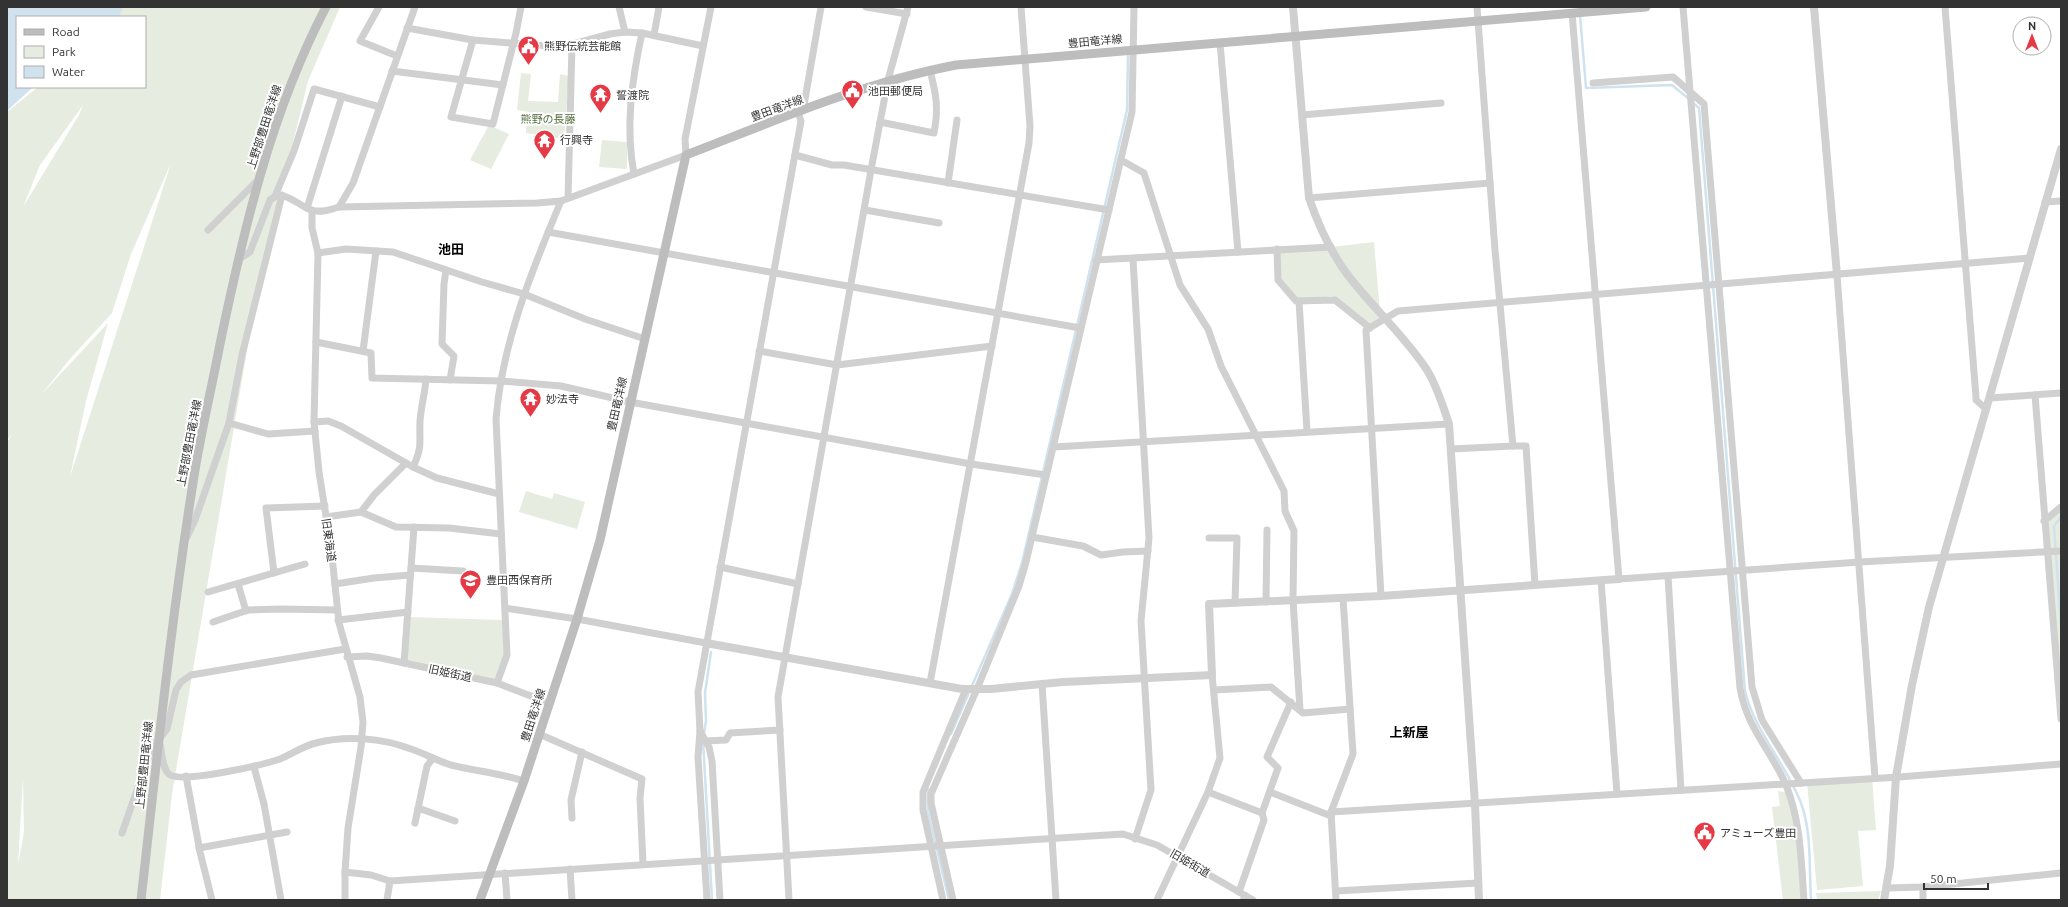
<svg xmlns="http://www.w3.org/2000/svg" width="2068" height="907" font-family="Ubuntu,'Noto Sans JP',sans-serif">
<rect width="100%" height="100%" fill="#fff"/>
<g fill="#e6ecdf" fill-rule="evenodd">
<path d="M 121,7 L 340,7 L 308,81 L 257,291 L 172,794 L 160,900 L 7,900 L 7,443 L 12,434 L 7,440 L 7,112 L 38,87 L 145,87 L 145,17 L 116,17 ZM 83,105 L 79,115 L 23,207 L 40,165 ZM 171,163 L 70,477 L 86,401 L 108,323 L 41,395 L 69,360 L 112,313 L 131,254 ZM 23,777 L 24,832 L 18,865 Z"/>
<path d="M 521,73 L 531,74 L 528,101 L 558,102 L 560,74 L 569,76 L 564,139 L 526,133 L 526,126 L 529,125 L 529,112 L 517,110 Z"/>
<path d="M 489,125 L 509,134 L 491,169 L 470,160 Z"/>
<path d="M 602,140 L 627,142 L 627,169 L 599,167 Z"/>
<path d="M 1374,242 L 1380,313 L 1386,319 L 1370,328 L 1332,296 L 1299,301 L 1278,280 L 1277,249 L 1331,247 Z"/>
<path d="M 526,491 L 552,499 L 554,493 L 585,502 L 577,529 L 519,512 Z"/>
<path d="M 2061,507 L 2061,710 L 2044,521 Z"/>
<path d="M 407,617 L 503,620 L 507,655 L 497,683 L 404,663 Z"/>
<path d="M 1872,778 L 1876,830 L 1858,831 L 1863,886 L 1817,890 L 1807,782 Z"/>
<path d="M 1778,791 L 1788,793 L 1797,821 L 1805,900 L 1783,900 L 1772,807 L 1780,806 Z"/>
<path d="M 1881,891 L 1878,900 L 1817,900 L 1816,893 Z"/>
</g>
<path fill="#cfe2ee" d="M 7,7 L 123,7 L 119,17 L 17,17 L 17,87 L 33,87 L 7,111 Z"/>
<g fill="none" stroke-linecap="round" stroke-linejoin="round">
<g stroke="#cfe2ee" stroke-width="2.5">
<path d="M 1580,15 L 1586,88 L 1672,85 L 1689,99"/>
<path d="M 1692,102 L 1699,108 L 1745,691 C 1755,732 1786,764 1801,803 C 1812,833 1809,869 1811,900"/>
<path d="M 2061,517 L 2054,526 L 2061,626"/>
<path d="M 704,733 L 706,721 L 705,693 L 711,652"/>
<path d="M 951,734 L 1012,594 L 1022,563 L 1127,110 L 1128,56"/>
<path d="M 703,740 L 712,900"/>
<path d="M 928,788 L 928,812 L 949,900"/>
</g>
<g stroke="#d0d0d0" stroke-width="7">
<path d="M 379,7 L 360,41 L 397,56"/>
<path d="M 619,7 L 625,32"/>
<path d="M 866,7 L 907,14"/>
<path d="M 1683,7 L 1740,688 C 1747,729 1771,750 1786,785 C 1801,822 1801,861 1804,900"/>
<path d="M 1945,7 L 1976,397 L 1976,400 L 1986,409"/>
<path d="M 1572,13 L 1619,579 L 1860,562 L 2061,551"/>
<path d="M 407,28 L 473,40 L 562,47 L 610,34 L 625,32 L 642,33 L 703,46"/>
<path d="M 654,35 L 659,7"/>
<path d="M 473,40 L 451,117 L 493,124 L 516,33 L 521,7"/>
<path d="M 1220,43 L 1238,252"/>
<path d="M 392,71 L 503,85"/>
<path d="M 1593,83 L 1673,77 L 1704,104 L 1752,687 L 1762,720 L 1801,783"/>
<path d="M 803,111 L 821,7"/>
<path d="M 1302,115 L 1441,103"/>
<path d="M 880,122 L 934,133 C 939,107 936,95 930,70"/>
<path d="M 795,155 L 832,165 L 844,165 L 1109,210"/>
<path d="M 1121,160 L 1144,173 L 1180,285 L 1208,329 L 1221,366 L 1284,491 L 1285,511 L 1294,531 L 1293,600 L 1300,710"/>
<path d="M 634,174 C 625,127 632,79 642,33"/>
<path d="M 948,183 L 957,120"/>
<path d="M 275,196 L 294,151 L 314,89 L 380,107"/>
<path d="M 568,198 L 572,45"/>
<path d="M 1309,198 L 1490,183"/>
<path d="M 2045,202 L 2061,201"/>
<path d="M 339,207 L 353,183 L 415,7"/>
<path d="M 307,208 L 342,96"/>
<path d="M 312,210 L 312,228 L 318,253 L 314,422 L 319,472 L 331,547 L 339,623 L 360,697 L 363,722 L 361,747 L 348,828 L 345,872 L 345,900"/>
<path d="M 865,210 L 939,223"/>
<path d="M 208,230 L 259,179"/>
<path d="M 548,232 L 1080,328"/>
<path d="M 1277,249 L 1278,280 L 1296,301 L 1335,300 L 1370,328"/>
<path d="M 318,253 L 346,249 L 393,252 L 482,282 L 524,294 L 585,319 L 645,339"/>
<path d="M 239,259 L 250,252 L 270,200 C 284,188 297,205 311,210 C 320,213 330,210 339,207 L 537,203 L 561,201 L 686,155 L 685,139 L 711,7"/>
<path d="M 1133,259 L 1149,538 L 1141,621 L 1151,790 L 1135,839"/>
<path d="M 1096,260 L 1331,247"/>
<path d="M 446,270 L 444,284 L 442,344 L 454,356 L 450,380"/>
<path d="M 1837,275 L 1875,778"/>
<path d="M 1299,301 L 1307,431"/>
<path d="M 316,342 L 371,353 L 372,378 L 501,381 L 561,386 L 630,402 L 971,464 L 1046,475"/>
<path d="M 363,351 L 376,251"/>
<path d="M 759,351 L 837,365 L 992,346"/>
<path d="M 2035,395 L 2061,719"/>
<path d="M 1990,398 L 2061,393"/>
<path d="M 314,422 L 328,421 L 341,426 L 413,467 L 437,478 L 499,494"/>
<path d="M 229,423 L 268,434 L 315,431"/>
<path d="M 1513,446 L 1526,446 L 1535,585"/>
<path d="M 1054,447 L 1449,424"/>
<path d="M 1451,449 L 1513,446 L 1495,250 L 1477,7"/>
<path d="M 413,467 C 423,446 419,442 420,421 C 421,407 425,393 426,379"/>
<path d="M 361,512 L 374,495 L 406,463"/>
<path d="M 326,517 L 361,512 L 396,527 L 449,528 L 501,534"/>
<path d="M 2044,521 L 2061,507"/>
<path d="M 187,537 L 195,520 L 229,423 L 242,355 L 282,195"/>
<path d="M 1032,537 L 1083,546 L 1101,555 L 1123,552 L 1148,551"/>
<path d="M 1209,538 L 1237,538 L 1235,603"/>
<path d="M 720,567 L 798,584"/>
<path d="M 411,568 L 463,571"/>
<path d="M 274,573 L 266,508 L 325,506"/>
<path d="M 1668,576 L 1681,790"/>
<path d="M 1601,580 L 1617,794"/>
<path d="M 238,584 L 246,611"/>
<path d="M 335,584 L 374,578 L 410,575"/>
<path d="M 208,592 L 305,564"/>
<path d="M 1381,596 L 1366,330 L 1398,311 L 2030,258"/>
<path d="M 1266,602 L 1267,530"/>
<path d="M 505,608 L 577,619 L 706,643"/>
<path d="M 338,620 L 408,612"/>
<path d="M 213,622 L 248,610 L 281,609 L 337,610"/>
<path d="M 347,657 L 367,656 L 381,658 L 497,683 L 549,703"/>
<path d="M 404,663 L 414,527"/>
<path d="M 497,683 L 507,655 L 496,419 C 502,343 532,270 561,201"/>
<path d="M 930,683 L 1029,143 L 1030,126 L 1021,7"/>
<path d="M 1042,684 L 1056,900"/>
<path d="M 1214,690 L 1271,687 L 1303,713 L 1350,709"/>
<path d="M 700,731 L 698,757 L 707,900"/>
<path d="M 539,734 L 642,779 L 640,798 L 643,864"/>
<path d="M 705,741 L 726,740 L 730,733 L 780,730"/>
<path d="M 160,744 C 162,752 162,770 170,775 C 185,783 262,765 280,759 C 292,754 303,746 316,743 C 346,735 382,738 411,749 C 424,753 437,761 451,765 C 475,771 500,773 524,781"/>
<path d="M 254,767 L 264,804 L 281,900"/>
<path d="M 186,776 L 200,852 L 212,900"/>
<path d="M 1208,792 L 1262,813 L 1264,820 L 1239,892"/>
<path d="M 1270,792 L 1331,816"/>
<path d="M 418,808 L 455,821"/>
<path d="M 1331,812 L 1899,777 L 2061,764"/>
<path d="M 1262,813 L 1278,768 L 1267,757 L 1291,702"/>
<path d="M 572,818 L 571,800 L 582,752"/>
<path d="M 415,823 L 427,766 L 433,758"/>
<path d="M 122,833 L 151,750 L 167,729 L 176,690 L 181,682 L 191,675 L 345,649"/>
<path d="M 199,848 L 287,832"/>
<path d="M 570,869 L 572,900"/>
<path d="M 345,872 L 371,875 L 390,881"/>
<path d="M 505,873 L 507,900"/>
<path d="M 1923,887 L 1923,900"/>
<path d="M 1887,888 L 1923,887 L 2061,873"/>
<path d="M 1336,891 L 1478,883"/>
<path d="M 387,900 L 390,881 L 1123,834 L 1157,845 L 1253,900"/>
<path d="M 720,900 L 712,761 L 709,747 L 700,731 L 698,692 L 801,121 L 798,112"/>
<path d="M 789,900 L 778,697 L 871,170 L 888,80 L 908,7"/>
<path d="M 943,900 L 923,810 L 923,792 L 966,689"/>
<path d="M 953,900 L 931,803 L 931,794 L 977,689 L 1019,586 L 1026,562 L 1132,112 L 1134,7"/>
<path d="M 1157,900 L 1208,792 L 1220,758 L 1212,675"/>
<path d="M 1336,900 L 1331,812 L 1353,754 L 1343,598"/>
</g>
<g stroke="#d0d0d0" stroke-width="8">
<path d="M 1293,7 L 1309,198 C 1318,224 1330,251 1347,274 C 1372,307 1404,335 1427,370 C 1437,386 1443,406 1449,424 L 1475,804 L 1479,900"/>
<path d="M 1814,7 L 1837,275"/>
<path d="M 706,643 L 962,689 L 991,689 L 1063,682 L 1212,675 L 1209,604 L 1381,596 L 1619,579"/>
<path d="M 1244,900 L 1245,896"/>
<path d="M 1884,900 L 1890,866 L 1896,777 L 1912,685 L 1929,607 L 2061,149"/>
</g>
<g stroke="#bdbdbd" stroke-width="9">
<path d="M 141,900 C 157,757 172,613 195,470 C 202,428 212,386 220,344 C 244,228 271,112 326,7"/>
<path d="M 480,900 L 524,781 L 577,619 L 600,540 L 686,155 C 774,121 862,83 956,65 L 1646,7"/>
</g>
</g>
<defs>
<symbol id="civic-pin" viewBox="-11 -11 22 30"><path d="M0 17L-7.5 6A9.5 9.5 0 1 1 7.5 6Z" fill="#e63946" stroke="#fff"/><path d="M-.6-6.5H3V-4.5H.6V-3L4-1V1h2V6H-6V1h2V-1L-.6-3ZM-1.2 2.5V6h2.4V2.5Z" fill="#fff"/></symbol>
<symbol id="temple-pin" viewBox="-11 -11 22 30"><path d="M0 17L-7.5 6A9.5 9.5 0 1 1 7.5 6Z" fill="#e63946" stroke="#fff"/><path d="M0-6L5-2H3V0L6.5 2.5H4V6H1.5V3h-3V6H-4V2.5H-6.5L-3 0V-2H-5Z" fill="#fff"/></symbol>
<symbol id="school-pin" viewBox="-11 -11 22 30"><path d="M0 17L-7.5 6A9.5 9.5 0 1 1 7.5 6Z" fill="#e63946" stroke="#fff"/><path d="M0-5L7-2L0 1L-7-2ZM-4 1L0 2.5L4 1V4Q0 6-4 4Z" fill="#fff"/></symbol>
</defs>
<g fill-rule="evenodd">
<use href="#civic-pin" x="516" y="34" width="25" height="34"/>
<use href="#civic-pin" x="840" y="78" width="25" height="34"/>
<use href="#temple-pin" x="588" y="82" width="25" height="34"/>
<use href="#temple-pin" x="532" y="128" width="25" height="34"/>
<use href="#temple-pin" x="518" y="386" width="25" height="34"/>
<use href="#school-pin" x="458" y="568" width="25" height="34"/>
<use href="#civic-pin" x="1692" y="820" width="25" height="34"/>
</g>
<g text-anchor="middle" stroke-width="4" stroke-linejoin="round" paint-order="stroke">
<g font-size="11" fill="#333" stroke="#fff">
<text transform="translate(1095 41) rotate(-5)" y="4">豊田竜洋線</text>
<text transform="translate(777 108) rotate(-20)" y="4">豊田竜洋線</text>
<text transform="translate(264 127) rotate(-72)" y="4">上野部豊田竜洋線</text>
<text transform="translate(617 404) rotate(-77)" y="4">豊田竜洋線</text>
<text transform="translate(189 443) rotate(-79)" y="4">上野部豊田竜洋線</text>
<text transform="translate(329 540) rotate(82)" y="4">旧東海道</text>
<text transform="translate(450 673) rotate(12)" y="4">旧姫街道</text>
<text transform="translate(533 715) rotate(-72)" y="4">豊田竜洋線</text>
<text transform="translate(144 765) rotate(-84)" y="4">上野部豊田竜洋線</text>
<text transform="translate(1190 863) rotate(30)" y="4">旧姫街道</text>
</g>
<g font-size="11" fill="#333" stroke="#fff" text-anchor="start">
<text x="544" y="50">熊野伝統芸能館</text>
<text x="868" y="95">池田郵便局</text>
<text x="616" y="99">誓渡院</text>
<text x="560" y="144">行興寺</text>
<text x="546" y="403">妙法寺</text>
<text x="486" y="584">豊田西保育所</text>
<text x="1720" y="837">アミューズ豊田</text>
</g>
<g font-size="11" fill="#56703f" stroke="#fff">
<text x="548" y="123">熊野の長藤</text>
</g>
<g font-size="13" font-weight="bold" fill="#000" stroke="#fff">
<text x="451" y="254">池田</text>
<text x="1409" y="737">上新屋</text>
</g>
</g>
<rect width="2068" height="907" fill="none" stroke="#333333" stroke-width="16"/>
<rect x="16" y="16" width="130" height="72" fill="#ffffff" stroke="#adadad"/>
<rect x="24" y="29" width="20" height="6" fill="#bdbdbd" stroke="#adadad"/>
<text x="52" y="36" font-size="12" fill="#333333">Road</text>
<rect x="24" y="46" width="20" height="12" fill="#e6ecdf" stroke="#adadad"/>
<text x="52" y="56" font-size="12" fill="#333333">Park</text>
<rect x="24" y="66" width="20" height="12" fill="#cfe2ee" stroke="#adadad"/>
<text x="52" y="76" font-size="12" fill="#333333">Water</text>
<g transform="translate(2032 36)"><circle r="19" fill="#ffffff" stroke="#adadad"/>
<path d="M0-3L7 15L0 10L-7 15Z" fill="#e63946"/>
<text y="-6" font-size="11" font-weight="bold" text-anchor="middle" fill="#333333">N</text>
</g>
<path d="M1924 883v6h64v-6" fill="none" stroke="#333333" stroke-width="2"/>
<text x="1930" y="883" font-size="12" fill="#333333" stroke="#ffffff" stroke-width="3" paint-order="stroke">50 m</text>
</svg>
